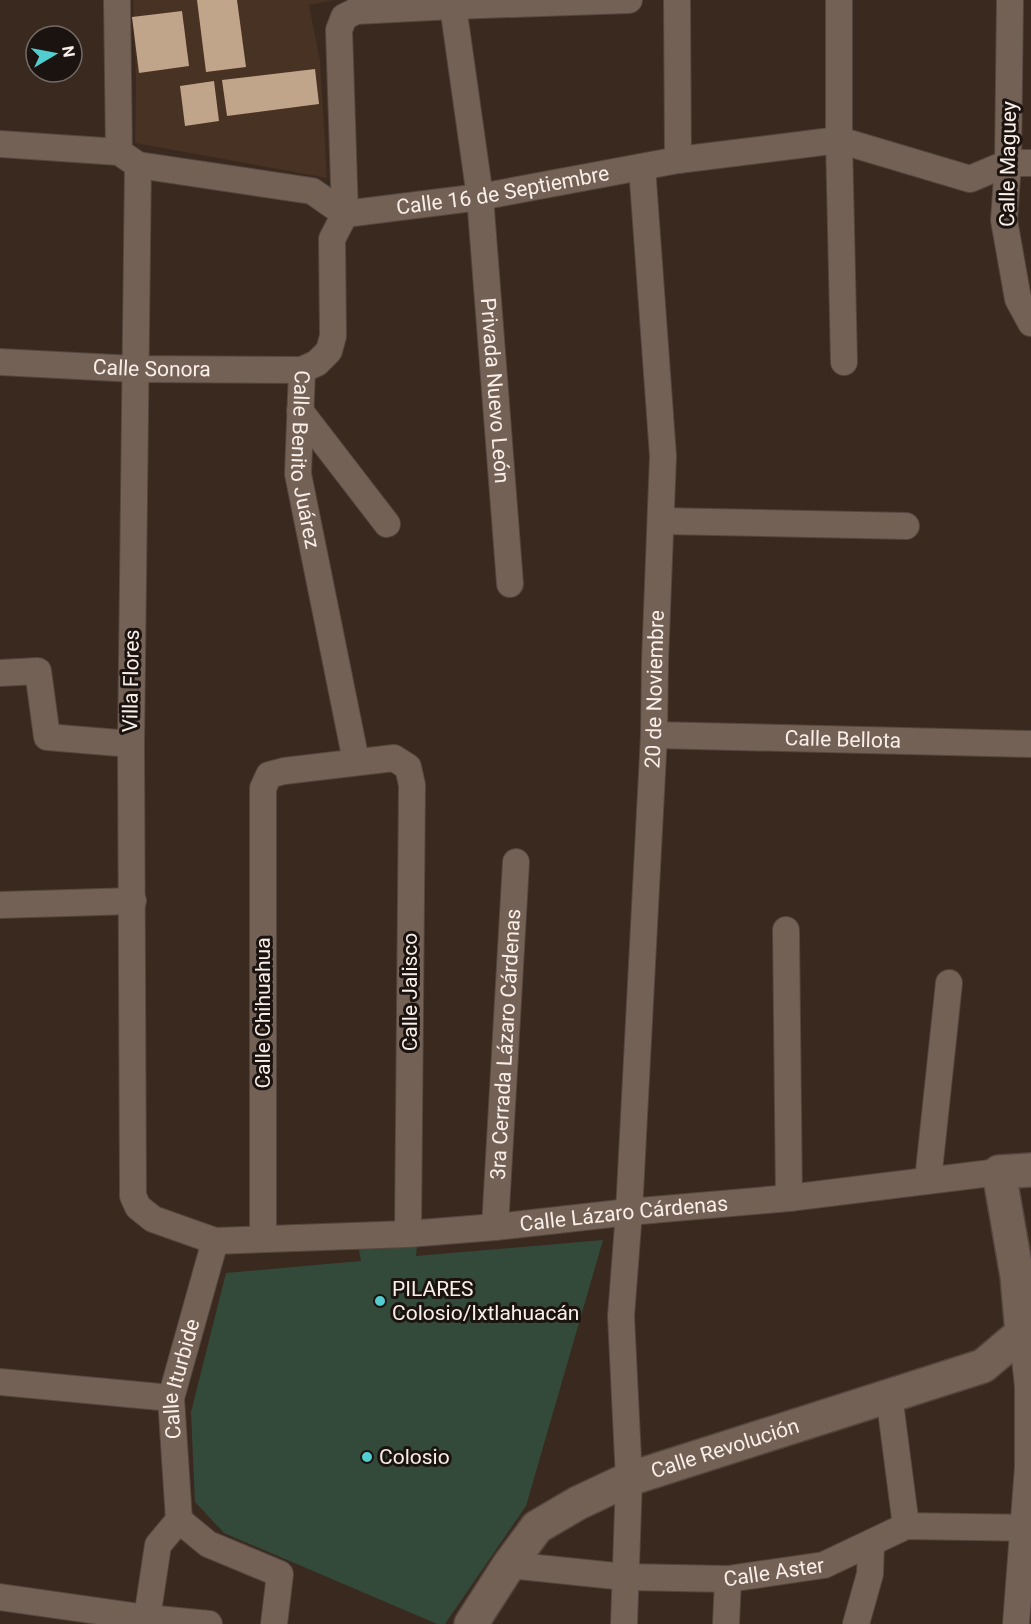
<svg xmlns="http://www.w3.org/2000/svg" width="1031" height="1624" font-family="Roboto,sans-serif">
<rect width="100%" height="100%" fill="#39291f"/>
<path fill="#473224" d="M 133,0 L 336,0 L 309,5 L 320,61 L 327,178 L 135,143 L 136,80 Z"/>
<path fill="#334a3a" d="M 418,1235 L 416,1256 L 603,1240 L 526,1506 L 445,1624 L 437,1624 L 224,1533 L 195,1502 L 191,1412 L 226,1273 L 361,1261 L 357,1239 Z"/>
<g fill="#c1a58a">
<path d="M 197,0 L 237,0 L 246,67 L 206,72 Z"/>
<path d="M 182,11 L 189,66 L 139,73 L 132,17 Z"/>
<path d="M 315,69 L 319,104 L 227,116 L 222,80 Z"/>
<path d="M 214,81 L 219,121 L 185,126 L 180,86 Z"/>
</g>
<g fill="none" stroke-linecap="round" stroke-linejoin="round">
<defs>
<g id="street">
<path d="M 117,0 L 119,152"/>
<path d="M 677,0 L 678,160"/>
<path d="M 839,0 L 839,140 L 844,362"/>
<path d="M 1010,0 L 1008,163 L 1004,220 L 1018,299 L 1031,323"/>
<path id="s1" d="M 453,6 L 480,197 L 510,584"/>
<path id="s2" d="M 0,144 L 119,152 L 138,165 L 312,191 L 345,214 L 480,197 L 678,160 L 839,140 L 970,179 L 1008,163 L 1031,163"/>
<path id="s3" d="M 138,165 L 131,744 L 133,1196 L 138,1207 L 153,1219 L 215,1241 L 408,1234 L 495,1227 L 629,1212 L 789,1198 L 999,1172"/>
<path id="s4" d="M 0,362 L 135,369 L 302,370 L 317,363 L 329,351 L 333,336 L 332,239 L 345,214 L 339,30 L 344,17 L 356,11 L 453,6 L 629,0"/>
<path id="s5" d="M 302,370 L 298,474 L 356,761"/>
<path d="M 300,411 L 387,524"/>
<path d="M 661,521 L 906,526"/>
<path d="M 0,673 L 38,671 L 47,737 L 131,744"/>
<path id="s6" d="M 654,735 L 1031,744"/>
<path d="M 0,905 L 133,901"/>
<path d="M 786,930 L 789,1198"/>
<path d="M 928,1180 L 949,983"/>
<path id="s7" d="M 495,1227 L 516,862"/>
<path d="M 263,1238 L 263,788 L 269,775 L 284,771 L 394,758 L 408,767 L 412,785 L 408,1234"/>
<path d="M 0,1382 L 171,1398"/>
<path d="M 889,1395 L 906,1526"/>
<path d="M 179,1520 L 208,1544 L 280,1574 L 274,1624"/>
<path id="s8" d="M 509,1565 L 625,1577 L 728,1579 L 824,1565 L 906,1526 L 1031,1528"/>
<path d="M 0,1597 L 147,1618 L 209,1624"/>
<path id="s9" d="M 147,1618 L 158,1545 L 179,1520 L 171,1398 L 215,1241"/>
<path id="s10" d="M 624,1624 L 629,1479 L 621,1316 L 629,1212 L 654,735 L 655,662 L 663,456 L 642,167"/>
<path d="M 726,1624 L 728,1579"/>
<path d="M 856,1624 L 870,1574 L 871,1543"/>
<path d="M 1016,1624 L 1028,1467 L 1028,1386 L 1022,1333"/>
</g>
<g id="secondary">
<path id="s11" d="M 471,1624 L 509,1565 L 537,1527 L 578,1503 L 629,1479 L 983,1366 L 1022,1333 L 1017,1276 L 999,1172 L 1031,1170"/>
</g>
</defs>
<use href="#street" stroke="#54463e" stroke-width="28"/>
<use href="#secondary" stroke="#54463e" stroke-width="36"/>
<use href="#street" stroke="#736156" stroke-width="26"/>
<use href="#secondary" stroke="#736156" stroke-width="33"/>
</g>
<g fill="#52cdd0" stroke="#1b130f" stroke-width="2">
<circle cx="380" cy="1301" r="6"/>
<circle cx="367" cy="1457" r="6"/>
</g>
<g text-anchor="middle" stroke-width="6" stroke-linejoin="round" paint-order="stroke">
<g font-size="21" fill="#f9eee8" stroke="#1b130f">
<text transform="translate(1008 164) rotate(-89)" y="7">Calle Maguey</text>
<text dy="7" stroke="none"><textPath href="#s2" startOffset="518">Calle 16 de Septiembre</textPath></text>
<text dy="7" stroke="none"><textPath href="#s4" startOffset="152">Calle Sonora</textPath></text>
<text dy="7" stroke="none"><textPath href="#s1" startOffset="387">Privada Nuevo León</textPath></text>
<text dy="7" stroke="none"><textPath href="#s5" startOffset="90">Calle Benito Juárez</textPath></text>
<text transform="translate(131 681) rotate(-89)" y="7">Villa Flores</text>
<text dy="7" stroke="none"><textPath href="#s10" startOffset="936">20 de Noviembre</textPath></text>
<text dy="7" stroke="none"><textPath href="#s6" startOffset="189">Calle Bellota</textPath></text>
<text transform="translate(410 992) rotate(-90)" y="7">Calle Jalisco</text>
<text transform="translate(263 1013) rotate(-90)" y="7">Calle Chihuahua</text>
<text dy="7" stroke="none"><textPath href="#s7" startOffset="183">3ra Cerrada Lázaro Cárdenas</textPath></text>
<text dy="7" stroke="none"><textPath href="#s3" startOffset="1538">Calle Lázaro Cárdenas</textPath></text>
<text dy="7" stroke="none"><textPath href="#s9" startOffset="249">Calle Iturbide</textPath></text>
<text dy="7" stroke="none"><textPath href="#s11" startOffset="322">Calle Revolución</textPath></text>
<text dy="7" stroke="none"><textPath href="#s8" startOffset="266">Calle Aster</textPath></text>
</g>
<g font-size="21" fill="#f9eee8" stroke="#1b130f" text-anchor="start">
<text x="392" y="1296">PILARES<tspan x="392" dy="24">Colosio/Ixtlahuacán</tspan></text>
<text x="379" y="1464">Colosio</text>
</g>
</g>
<g transform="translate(54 54) rotate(80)"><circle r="28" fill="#1b130f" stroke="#746b66" stroke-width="1.5"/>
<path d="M0-4.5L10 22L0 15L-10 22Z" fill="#52cdd0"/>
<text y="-9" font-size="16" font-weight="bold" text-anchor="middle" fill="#f9eee8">N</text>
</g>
</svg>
